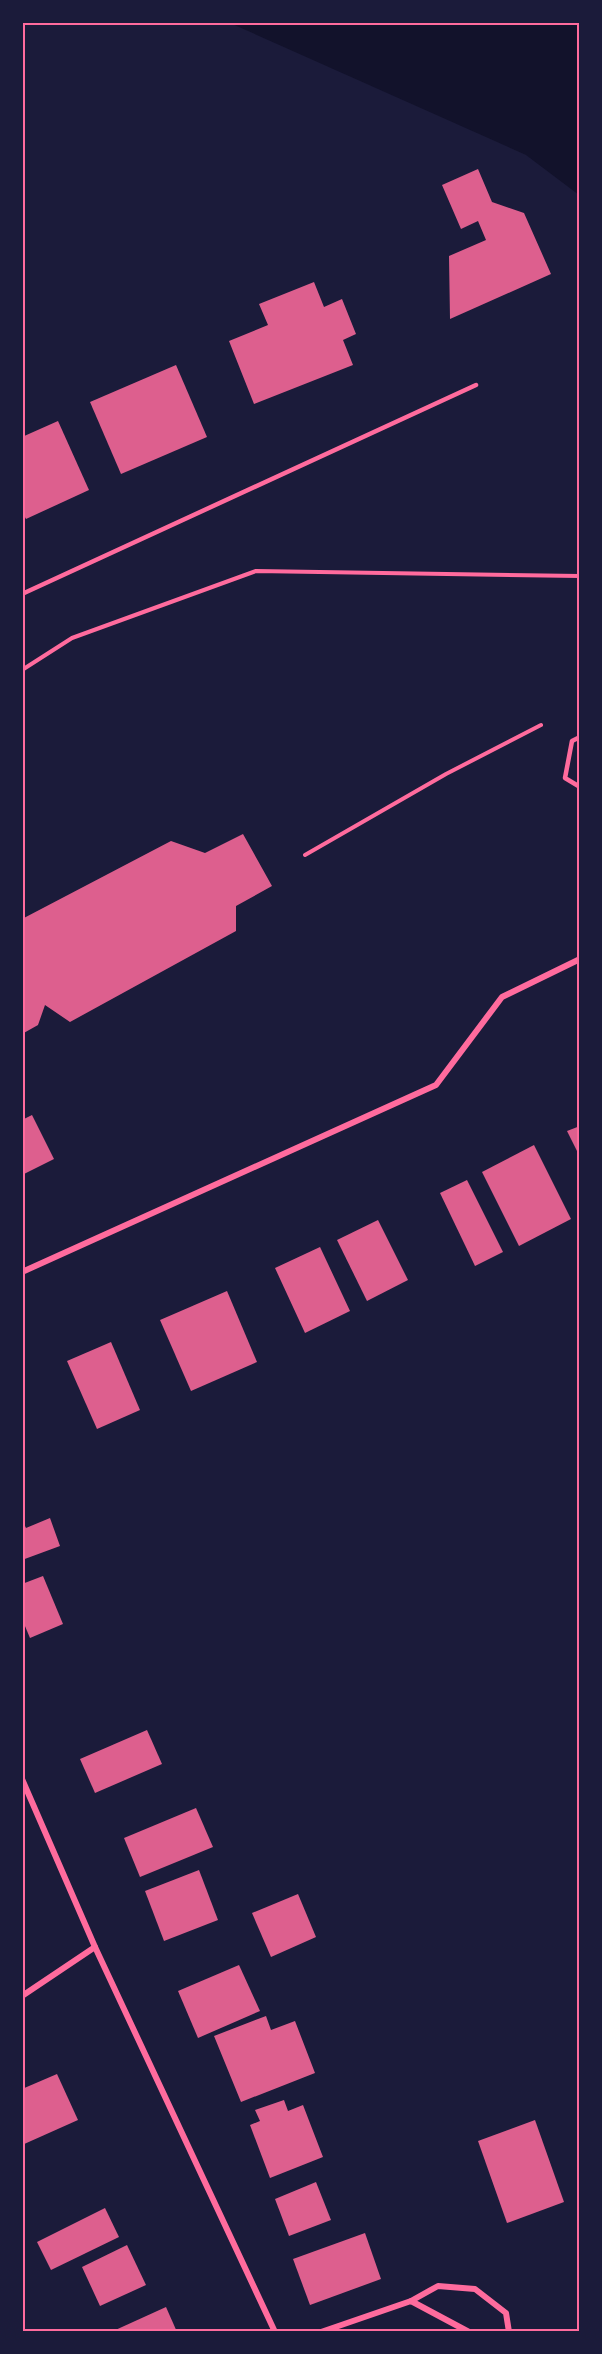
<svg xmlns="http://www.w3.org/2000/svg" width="602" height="2354" font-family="'Nunito Sans',sans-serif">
<rect width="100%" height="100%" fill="#1b1b3a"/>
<path fill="#12122b" d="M 230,23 L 579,23 L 579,195 L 526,155 Z"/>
<g fill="#dd5f8e">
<path d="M 478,169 L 492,202 L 524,213 L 551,274 L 450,319 L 449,256 L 486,240 L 478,221 L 461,229 L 442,185 Z"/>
<path d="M 314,282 L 324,307 L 342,299 L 356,334 L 343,340 L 353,365 L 254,404 L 229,341 L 268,325 L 259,304 Z"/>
<path d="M 176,365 L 207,437 L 121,474 L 90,402 Z"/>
<path d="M 58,421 L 89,490 L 26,519 L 22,512 L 22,437 Z"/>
<path d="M 243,834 L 272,886 L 236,906 L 236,931 L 70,1022 L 45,1005 L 38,1025 L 22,1034 L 22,919 L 171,841 L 205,853 Z"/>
<path d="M 32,1115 L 54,1159 L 22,1175 L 22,1120 Z"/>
<path d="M 580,1126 L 580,1157 L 567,1131 Z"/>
<path d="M 534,1145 L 571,1219 L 519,1246 L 482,1172 Z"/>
<path d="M 467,1180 L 503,1252 L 475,1266 L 440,1193 Z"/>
<path d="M 378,1220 L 408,1280 L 367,1301 L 337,1240 Z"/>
<path d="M 320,1247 L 350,1311 L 305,1333 L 275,1268 Z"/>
<path d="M 227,1291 L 257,1362 L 191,1391 L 160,1320 Z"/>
<path d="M 111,1342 L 140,1410 L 97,1429 L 67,1361 Z"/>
<path d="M 50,1518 L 60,1546 L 22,1560 L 22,1520 L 26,1528 Z"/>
<path d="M 43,1576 L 63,1624 L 30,1638 L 22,1619 L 22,1584 Z"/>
<path d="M 147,1730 L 162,1764 L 95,1793 L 80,1759 Z"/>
<path d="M 196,1808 L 213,1847 L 140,1877 L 124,1838 Z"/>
<path d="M 199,1870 L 218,1920 L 164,1941 L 145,1891 Z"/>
<path d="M 298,1894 L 316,1937 L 271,1957 L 252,1913 Z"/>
<path d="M 239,1965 L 260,2011 L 198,2038 L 178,1991 Z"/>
<path d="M 266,2016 L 271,2030 L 295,2021 L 315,2073 L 241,2102 L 214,2036 Z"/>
<path d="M 57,2074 L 78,2120 L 22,2145 L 22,2089 Z"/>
<path d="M 284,2100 L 288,2111 L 303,2105 L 323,2157 L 270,2178 L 250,2125 L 260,2121 L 255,2110 Z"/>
<path d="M 535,2120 L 564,2202 L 507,2223 L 478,2141 Z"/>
<path d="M 316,2182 L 331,2220 L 289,2236 L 275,2199 Z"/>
<path d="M 105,2208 L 119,2237 L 51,2270 L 37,2242 Z"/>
<path d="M 365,2233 L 381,2279 L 310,2305 L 293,2259 Z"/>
<path d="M 127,2245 L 146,2285 L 100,2306 L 82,2267 Z"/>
<path d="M 166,2307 L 177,2332 L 111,2332 Z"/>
</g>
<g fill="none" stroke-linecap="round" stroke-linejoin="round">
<g stroke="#ff6b9d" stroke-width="4">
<path d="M 22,670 L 72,638 L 256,571 L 580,576"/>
<path d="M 305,855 L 446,774 L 541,725"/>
</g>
<g stroke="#ff6b9d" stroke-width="4.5">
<path d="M 22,594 L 476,385"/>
<path d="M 580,737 L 572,741 L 565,778 L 580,787"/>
</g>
<g stroke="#ff6b9d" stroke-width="6">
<path d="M 22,1272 L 436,1085 L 502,997 L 580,959"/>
<path d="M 22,1779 L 95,1947 L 275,2332"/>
<path d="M 22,1996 L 95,1947"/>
<path d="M 411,2301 L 438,2286 L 475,2289 L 506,2313 L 509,2332"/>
<path d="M 321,2332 L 411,2301 L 469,2332"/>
</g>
</g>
<rect width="602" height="2354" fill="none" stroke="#1b1b3a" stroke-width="48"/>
<rect x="24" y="24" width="554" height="2306" fill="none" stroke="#ff6b9d" stroke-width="2"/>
</svg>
